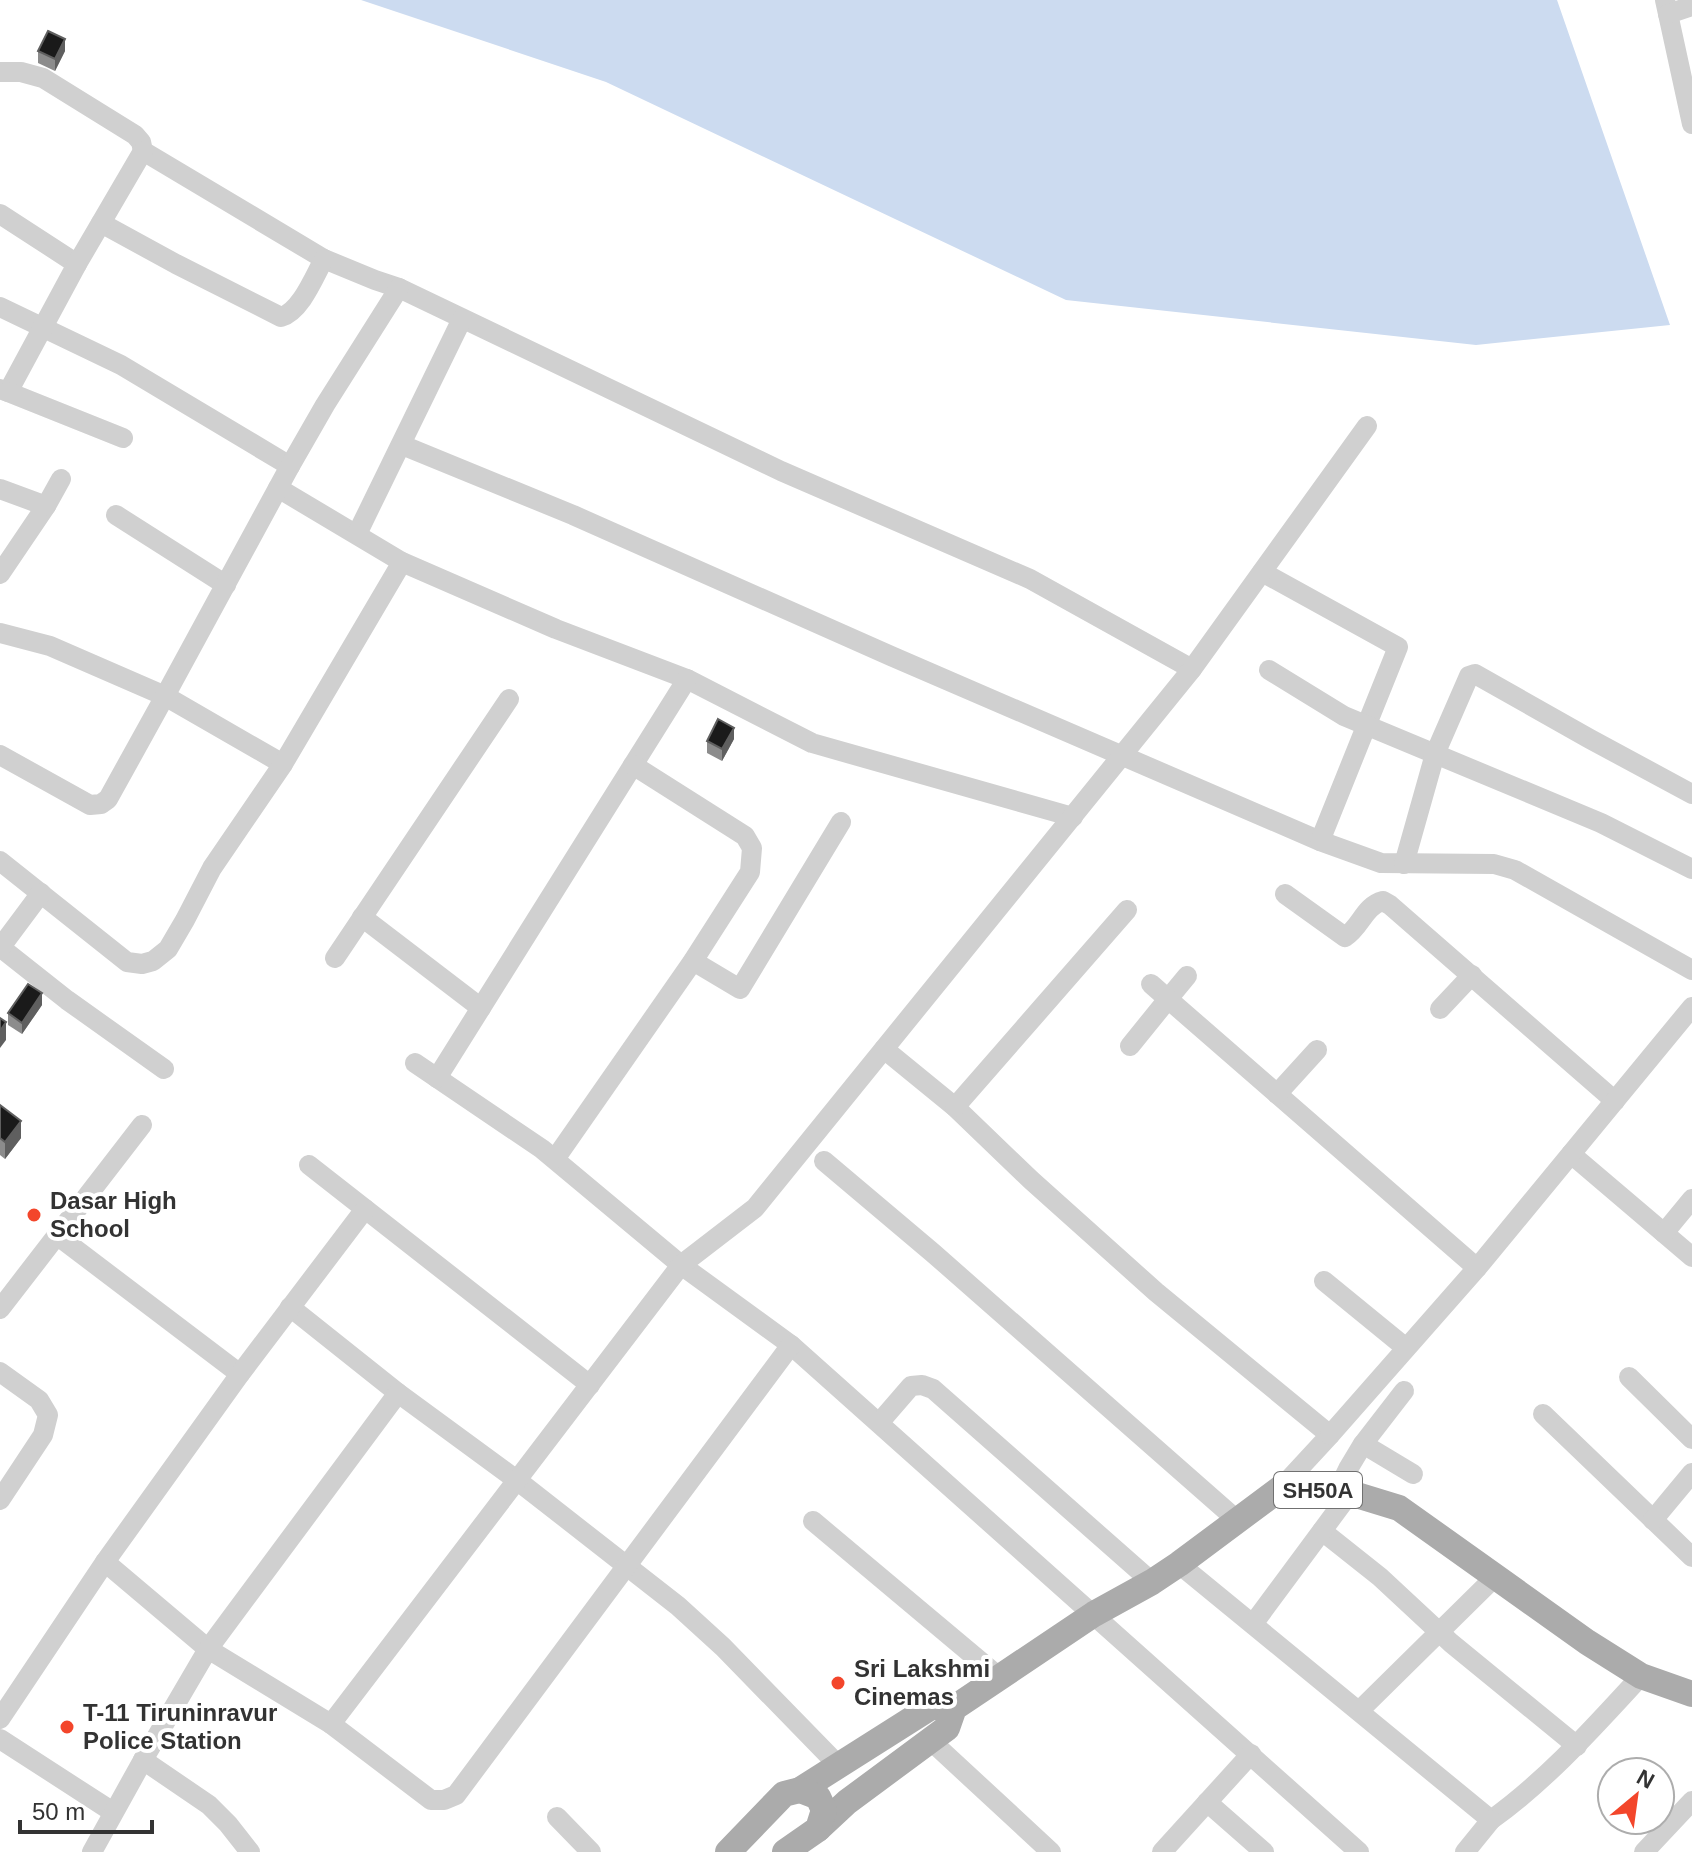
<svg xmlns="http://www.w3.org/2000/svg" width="1692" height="1852" font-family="Helvetica,sans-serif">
<rect width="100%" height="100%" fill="#fff"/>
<path fill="#ccdbf0" d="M 361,0 L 1557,0 L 1670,325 L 1476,345 L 1066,300 L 606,82 Z"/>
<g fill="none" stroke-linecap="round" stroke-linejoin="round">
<g stroke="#d0d0d0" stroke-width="20">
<path d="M 1665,0 L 1692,124"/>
<path d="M 1668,14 L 1692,6"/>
<path d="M 0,72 L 21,72 L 43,78 L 135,135 L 141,142 L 143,151 L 324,259 L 375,280 L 399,288 L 781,471 L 1030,579 L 1192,669"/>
<path d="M 0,214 L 77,264"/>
<path d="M 101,223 L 176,264 L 281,317 C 301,311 314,277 324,259"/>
<path d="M 0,307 L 121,365 L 290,466"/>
<path d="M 0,389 L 8,392 L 77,264 L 143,151"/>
<path d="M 8,392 L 123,438"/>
<path d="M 402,445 L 573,515 L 891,656 L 1320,841 L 1381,863 L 1494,864 L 1515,870 L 1692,970"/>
<path d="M 278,488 L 402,562 L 556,629 L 687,679 L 812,743 L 1073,817"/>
<path d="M 0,489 L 46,506 L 0,574"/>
<path d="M 46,506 L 61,479"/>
<path d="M 116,515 L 226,585"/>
<path d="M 357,534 L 462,319"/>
<path d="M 1262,572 L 1398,647 L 1320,841"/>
<path d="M 0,633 L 50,646 L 165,696 L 108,799 L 101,804 L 90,805 L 0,755"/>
<path d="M 1269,670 L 1344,716 L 1601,823 L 1692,869"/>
<path d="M 283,764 L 165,696 L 290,466 L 325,405 L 399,288"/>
<path d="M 0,861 L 127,962 L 142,964 L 153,961 L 168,949 L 185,920 L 212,868 L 283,764 L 402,562"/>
<path d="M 1404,864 L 1435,754 L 1469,676 L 1475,674 L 1590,739 L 1692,794"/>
<path d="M 1285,894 L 1345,937 C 1361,927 1364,906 1383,901 L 1390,905 L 1615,1101"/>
<path d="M 362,917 L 481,1008"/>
<path d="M 0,947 L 67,1000 L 164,1069"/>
<path d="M 0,948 L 41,893"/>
<path d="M 335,958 L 509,699"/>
<path d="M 693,961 L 740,989 L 841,822"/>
<path d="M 1151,984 L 1168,999 L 1187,976"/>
<path d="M 1440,1009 L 1472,975"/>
<path d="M 1130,1046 L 1168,999 L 1477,1268"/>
<path d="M 884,1049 L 955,1107 L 1031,1180 L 1156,1292 L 1330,1435 L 1281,1488"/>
<path d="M 415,1063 L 542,1149 L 681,1265 L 791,1345 L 1359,1852"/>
<path d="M 437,1078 L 687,679"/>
<path d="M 1277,1094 L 1317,1050"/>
<path d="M 955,1107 L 1127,910"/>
<path d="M 1571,1154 L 1692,1257"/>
<path d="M 555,1159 L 693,961 L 750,872 L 752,848 L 745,836 L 633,765"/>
<path d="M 824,1161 L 933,1253 L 1238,1521"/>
<path d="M 309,1165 L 590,1385"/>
<path d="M 1664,1233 L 1692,1199"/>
<path d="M 58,1236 L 240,1374"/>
<path d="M 1324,1281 L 1406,1348"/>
<path d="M 290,1307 L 398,1393 L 518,1481 L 678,1606 L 723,1647 L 839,1766"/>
<path d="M 0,1309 L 142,1125"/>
<path d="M 0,1372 L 39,1400 L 48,1415 L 43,1435 L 0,1500"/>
<path d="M 1629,1377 L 1692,1439"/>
<path d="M 1404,1391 L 1363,1444 L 1413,1474"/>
<path d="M 1543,1414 L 1692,1557"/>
<path d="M 879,1423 L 911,1386 L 922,1385 L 933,1389 L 1152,1582"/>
<path d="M 1330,1435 L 1477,1268 L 1692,1007"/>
<path d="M 1337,1492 L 1348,1469 L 1363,1444"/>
<path d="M 1653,1520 L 1692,1473"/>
<path d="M 813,1521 L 999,1677"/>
<path d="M 1322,1531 L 1380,1577 L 1451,1643 L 1577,1746"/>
<path d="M 105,1562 L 208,1649 L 398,1393"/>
<path d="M 1179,1564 L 1491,1820 C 1548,1779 1594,1727 1641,1676"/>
<path d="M 1253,1624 L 1350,1493"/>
<path d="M 1359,1711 L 1495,1577"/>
<path d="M 0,1719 L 105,1562 L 240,1374 L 365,1209"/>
<path d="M 331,1724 L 431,1800 L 444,1800 L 456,1795 L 791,1345"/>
<path d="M 0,1739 L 113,1812"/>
<path d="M 930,1740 L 1051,1852"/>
<path d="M 143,1760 L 209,1805 L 228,1824 L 250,1852"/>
<path d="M 1207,1802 L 1264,1852"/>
<path d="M 557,1817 L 591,1852"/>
<path d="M 92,1852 L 143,1760 L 208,1649 L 331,1724 L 681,1265 L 755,1208 L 1192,669 L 1367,426"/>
<path d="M 1162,1852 L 1251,1754"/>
<path d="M 1465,1852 L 1491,1820"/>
<path d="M 1644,1852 L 1692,1801"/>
</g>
<g stroke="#ababab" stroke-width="26">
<path d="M 800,1790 L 931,1707 L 954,1708"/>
<path d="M 818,1829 L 847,1802 L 947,1728 L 954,1708 L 1094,1614 L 1152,1582 L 1179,1564 L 1281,1488 L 1307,1488 L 1350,1493 L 1399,1508 L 1587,1642 L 1641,1676 L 1692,1694"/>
<path d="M 728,1852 L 784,1794 L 800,1790 L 818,1797 L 824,1810 L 818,1829 L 785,1852"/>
</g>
</g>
<g fill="#8c8c8c">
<path d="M 38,51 L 65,51 L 55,71 L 38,63 Z"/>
<path d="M 734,739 L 722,761 L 707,753 L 707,741 Z"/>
<path d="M 42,1005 L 22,1034 L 8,1025 L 8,1013 Z"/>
<path d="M 0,1105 L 21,1138 L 5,1159 L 0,1155 Z"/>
</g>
<g fill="#5f5f5f">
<path d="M 65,39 L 65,51 L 55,71 L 55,59 Z"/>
<path d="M 734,728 L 734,739 L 722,761 L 722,749 Z"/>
<path d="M 42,993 L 42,1005 L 22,1034 L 22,1023 Z"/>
<path d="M 6,1022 L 6,1040 L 0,1048 L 0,1031 Z"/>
<path d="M 21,1121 L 21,1138 L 5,1159 L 5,1142 Z"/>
</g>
<g fill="#1a1a1a" stroke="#5f5f5f" stroke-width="2">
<path d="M 48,31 L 65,39 L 55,59 L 38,51 Z"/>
<path d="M 718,719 L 734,728 L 722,749 L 707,741 Z"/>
<path d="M 28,984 L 42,993 L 22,1023 L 8,1013 Z"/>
<path d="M 0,1018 L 6,1022 L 0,1031 Z"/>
<path d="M 0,1105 L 21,1121 L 5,1142 L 0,1138 Z"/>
</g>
<g fill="#f3462b" stroke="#fff" stroke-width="3">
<circle cx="34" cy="1215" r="8"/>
<circle cx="838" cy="1683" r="8"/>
<circle cx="67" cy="1727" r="8"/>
</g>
<g text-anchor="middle" stroke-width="8" stroke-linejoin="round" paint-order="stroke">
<rect fill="#fff" stroke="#707070" stroke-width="2" x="1274" y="1472" width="88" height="36" rx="6"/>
<g font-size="22" font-weight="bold" fill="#333">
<text x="1318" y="1498">SH50A</text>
</g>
<g font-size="24" font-weight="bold" fill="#333" stroke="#fff" text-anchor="start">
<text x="50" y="1209">Dasar High<tspan x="50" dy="28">School</tspan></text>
<text x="854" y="1677">Sri Lakshmi<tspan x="854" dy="28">Cinemas</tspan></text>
<text x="83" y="1721">T-11 Tiruninravur<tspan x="83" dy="28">Police Station</tspan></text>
</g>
</g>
<g transform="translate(1636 1796) rotate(29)"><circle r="38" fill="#ffffff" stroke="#adadad" stroke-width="2"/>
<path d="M0-6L14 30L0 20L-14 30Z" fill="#f3462b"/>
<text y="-12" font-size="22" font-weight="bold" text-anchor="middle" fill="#333333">N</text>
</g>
<path d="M20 1820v12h132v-12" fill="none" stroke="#333333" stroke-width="4"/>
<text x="32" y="1820" font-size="24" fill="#333333" stroke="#ffffff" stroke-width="6" paint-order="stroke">50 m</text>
</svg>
